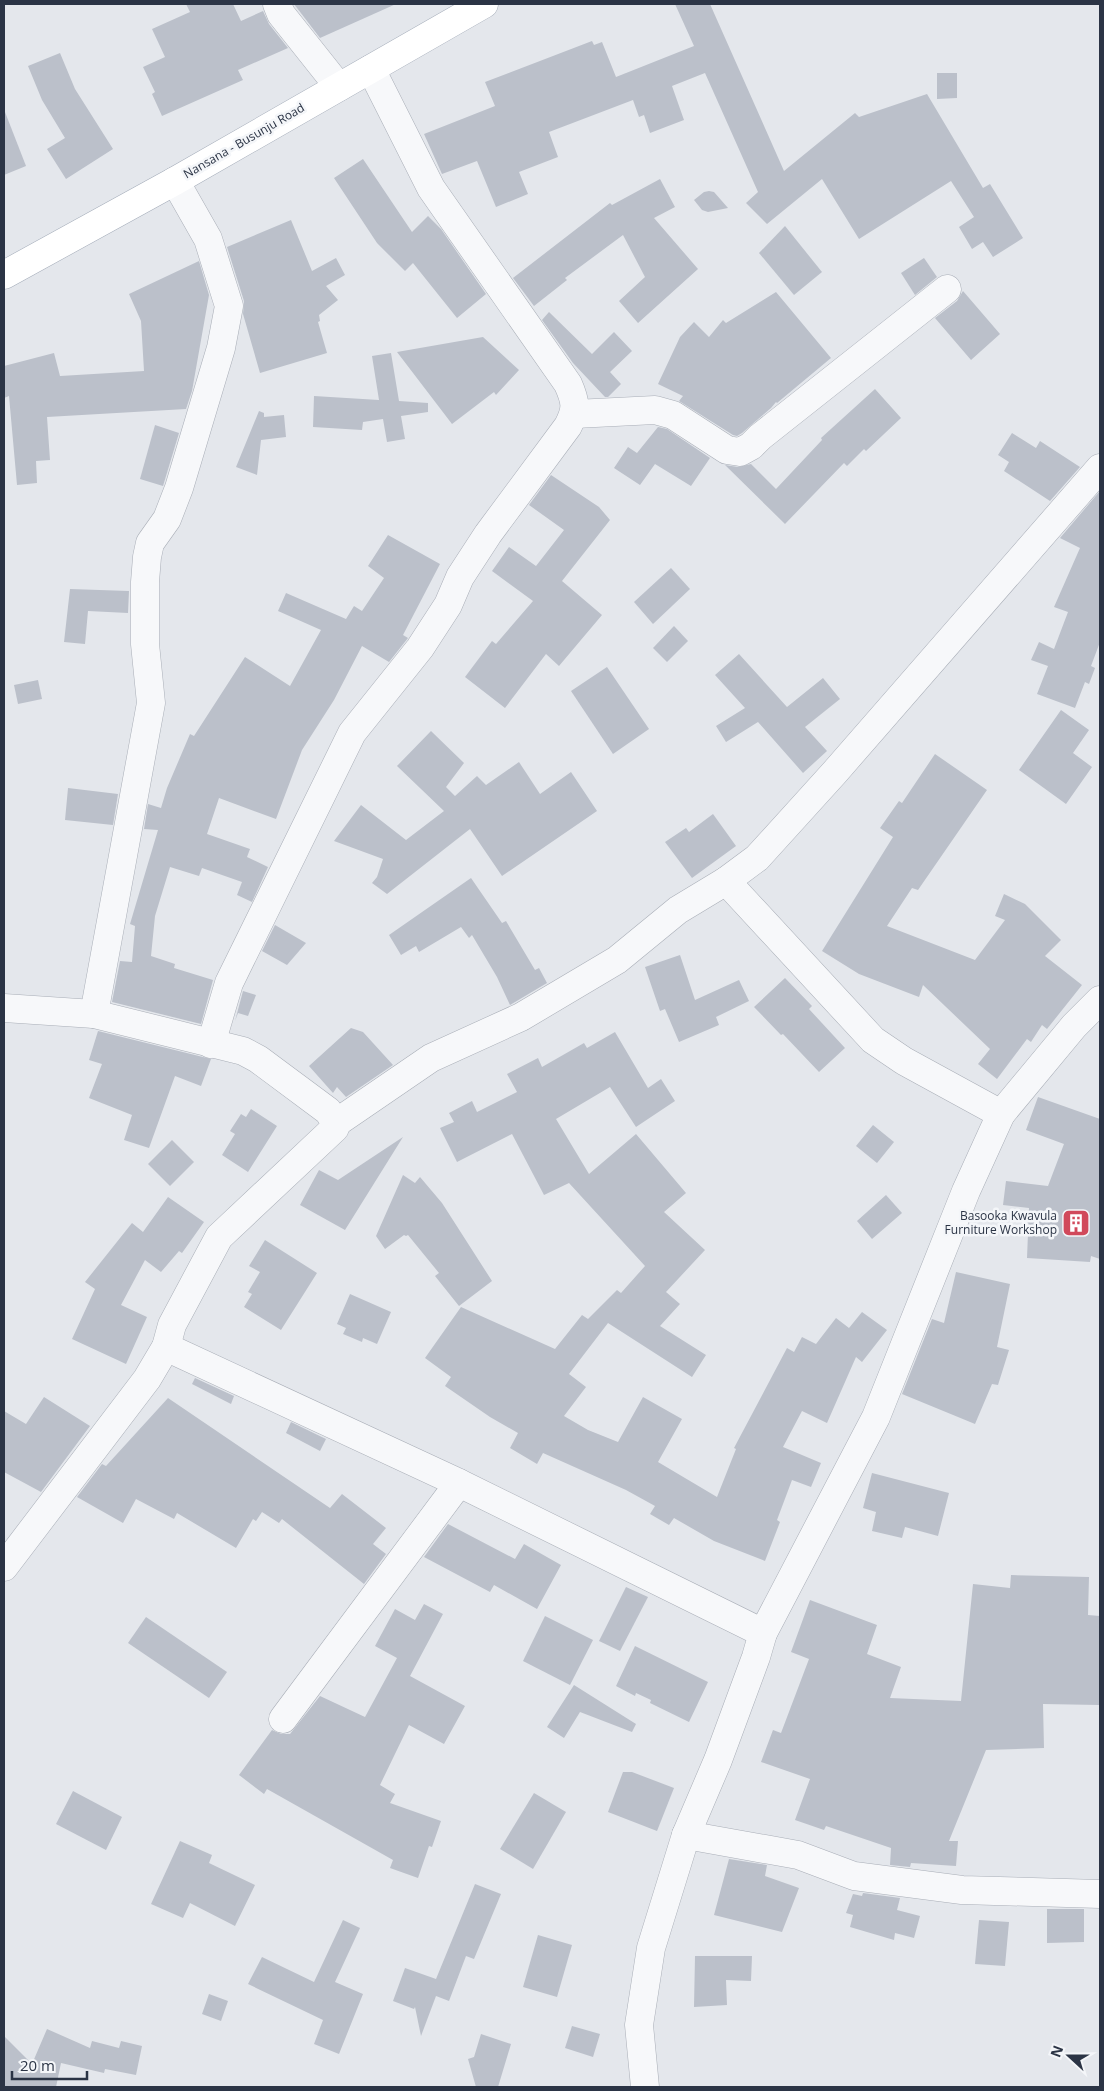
<svg xmlns="http://www.w3.org/2000/svg" width="1104" height="2091" font-family="'Open Sans',sans-serif">
<rect width="100%" height="100%" fill="#e4e7ec"/>
<g fill="#bbc0ca">
<path d="M 186,4 L 233,4 L 241,21 L 263,11 L 269,24 L 288,48 L 238,70 L 243,80 L 162,116 L 152,94 L 155,92 L 143,67 L 165,57 L 152,29 L 190,12 Z"/>
<path d="M 294,4 L 396,4 L 320,38 Z"/>
<path d="M 675,4 L 710,4 L 784,171 L 855,113 L 859,117 L 927,94 L 983,188 L 990,184 L 1023,238 L 993,257 L 983,242 L 972,249 L 959,227 L 974,217 L 951,181 L 859,239 L 822,179 L 767,224 L 746,203 L 758,192 L 705,73 L 672,86 L 684,120 L 650,133 L 644,115 L 639,117 L 633,100 L 549,132 L 558,157 L 519,172 L 528,194 L 496,207 L 477,161 L 442,174 L 424,134 L 495,106 L 485,82 L 592,41 L 594,45 L 602,42 L 616,77 L 694,46 Z"/>
<path d="M 60,53 L 75,89 L 113,149 L 66,179 L 47,149 L 65,138 L 42,100 L 28,66 Z"/>
<path d="M 937,73 L 957,73 L 957,98 L 937,99 Z"/>
<path d="M 4,112 L 5,112 L 26,166 L 4,175 Z"/>
<path d="M 363,159 L 412,232 L 428,216 L 441,229 L 486,294 L 457,318 L 413,263 L 405,271 L 377,243 L 334,178 Z"/>
<path d="M 660,179 L 675,207 L 654,218 L 698,269 L 638,323 L 619,301 L 645,277 L 623,235 L 565,278 L 567,280 L 534,306 L 513,278 L 610,203 L 612,205 Z"/>
<path d="M 709,191 L 714,192 L 728,208 L 708,212 L 702,210 L 694,200 L 704,192 Z"/>
<path d="M 291,220 L 312,271 L 336,258 L 345,275 L 326,286 L 338,300 L 319,315 L 320,321 L 318,322 L 327,353 L 260,373 L 243,314 L 244,301 L 227,247 Z"/>
<path d="M 785,226 L 822,272 L 794,295 L 759,253 Z"/>
<path d="M 924,258 L 937,277 L 915,295 L 901,273 Z"/>
<path d="M 199,261 L 209,295 L 192,391 L 186,409 L 47,417 L 50,460 L 36,461 L 37,483 L 17,485 L 9,396 L 4,398 L 4,366 L 54,353 L 60,376 L 144,371 L 141,321 L 129,294 Z"/>
<path d="M 963,291 L 1000,334 L 971,360 L 935,318 L 957,301 Z"/>
<path d="M 776,292 L 831,358 L 777,403 L 776,402 L 771,408 L 742,433 L 737,436 L 733,435 L 679,401 L 683,396 L 658,384 L 680,337 L 694,322 L 709,337 L 723,320 L 726,323 Z"/>
<path d="M 549,312 L 592,354 L 614,332 L 632,351 L 610,372 L 621,384 L 608,397 L 605,397 L 573,363 L 542,320 Z"/>
<path d="M 483,337 L 519,370 L 496,395 L 494,392 L 452,424 L 397,352 Z"/>
<path d="M 391,353 L 399,401 L 428,403 L 428,412 L 401,416 L 405,439 L 387,442 L 383,419 L 363,422 L 362,430 L 313,427 L 314,396 L 379,400 L 372,356 Z"/>
<path d="M 875,389 L 901,418 L 866,451 L 864,449 L 847,466 L 844,463 L 785,524 L 725,465 L 738,467 L 751,464 L 776,489 L 822,440 L 821,438 Z"/>
<path d="M 259,411 L 264,413 L 264,417 L 284,415 L 286,437 L 261,440 L 257,475 L 236,467 Z"/>
<path d="M 155,425 L 179,433 L 163,486 L 140,479 Z"/>
<path d="M 658,427 L 667,429 L 710,458 L 691,486 L 655,464 L 640,485 L 614,468 L 628,447 L 637,453 Z"/>
<path d="M 1012,433 L 1036,448 L 1040,441 L 1080,467 L 1050,501 L 1004,471 L 1009,462 L 998,455 Z"/>
<path d="M 551,475 L 599,507 L 610,520 L 562,581 L 602,615 L 559,666 L 546,654 L 505,708 L 465,677 L 492,641 L 496,644 L 533,601 L 492,571 L 509,547 L 536,566 L 564,530 L 529,505 Z"/>
<path d="M 1100,491 L 1100,642 L 1091,666 L 1095,668 L 1089,684 L 1085,682 L 1075,708 L 1037,694 L 1048,666 L 1031,660 L 1039,642 L 1054,649 L 1068,612 L 1054,607 L 1080,548 L 1060,538 Z"/>
<path d="M 388,535 L 440,564 L 403,635 L 408,638 L 389,662 L 362,646 L 334,700 L 302,750 L 276,819 L 219,798 L 207,834 L 250,849 L 247,857 L 268,867 L 252,902 L 237,895 L 242,882 L 202,868 L 199,876 L 170,867 L 155,916 L 151,956 L 175,964 L 174,968 L 213,980 L 201,1024 L 112,1002 L 120,961 L 132,962 L 135,926 L 130,924 L 158,830 L 144,829 L 148,804 L 161,808 L 167,788 L 190,734 L 194,736 L 245,657 L 290,686 L 321,630 L 278,611 L 286,593 L 346,619 L 354,606 L 362,611 L 384,578 L 368,566 Z"/>
<path d="M 671,568 L 690,589 L 653,624 L 634,602 Z"/>
<path d="M 70,589 L 129,591 L 128,613 L 88,611 L 85,644 L 64,642 Z"/>
<path d="M 674,626 L 688,641 L 667,662 L 653,648 Z"/>
<path d="M 739,654 L 787,707 L 823,678 L 840,699 L 805,727 L 827,751 L 803,773 L 758,722 L 726,742 L 716,726 L 745,708 L 715,675 Z"/>
<path d="M 607,667 L 649,729 L 613,754 L 571,691 Z"/>
<path d="M 38,680 L 42,699 L 18,704 L 14,685 Z"/>
<path d="M 1061,710 L 1089,730 L 1073,753 L 1092,767 L 1066,804 L 1019,770 Z"/>
<path d="M 431,731 L 464,763 L 446,787 L 455,796 L 477,776 L 486,785 L 519,762 L 540,794 L 571,772 L 597,811 L 502,876 L 470,829 L 387,894 L 372,883 L 377,877 L 383,859 L 334,841 L 361,805 L 406,840 L 444,811 L 397,766 Z"/>
<path d="M 935,754 L 987,790 L 918,890 L 912,888 L 887,926 L 975,960 L 1005,920 L 995,916 L 1004,894 L 1025,904 L 1061,940 L 1045,956 L 1082,985 L 1047,1029 L 1042,1025 L 1031,1042 L 1027,1039 L 997,1079 L 978,1064 L 990,1049 L 923,985 L 919,997 L 859,974 L 822,951 L 893,837 L 880,828 L 899,801 L 902,803 Z"/>
<path d="M 68,788 L 118,794 L 113,825 L 65,820 Z"/>
<path d="M 713,814 L 736,846 L 692,878 L 665,842 L 686,828 L 689,832 Z"/>
<path d="M 471,878 L 502,923 L 506,921 L 535,970 L 539,968 L 547,983 L 510,1005 L 497,977 L 472,935 L 469,938 L 461,927 L 419,952 L 416,946 L 401,955 L 389,935 Z"/>
<path d="M 275,925 L 306,943 L 287,965 L 262,951 Z"/>
<path d="M 680,955 L 695,1000 L 739,980 L 749,1001 L 716,1017 L 719,1025 L 679,1042 L 665,1009 L 660,1011 L 645,967 Z"/>
<path d="M 785,978 L 812,1006 L 809,1009 L 845,1048 L 819,1072 L 783,1034 L 781,1035 L 754,1007 Z"/>
<path d="M 243,991 L 256,995 L 248,1016 L 238,1013 L 235,1021 Z"/>
<path d="M 351,1028 L 363,1032 L 393,1065 L 346,1097 L 337,1087 L 333,1093 L 309,1066 Z"/>
<path d="M 98,1031 L 211,1059 L 201,1086 L 175,1076 L 149,1148 L 124,1140 L 132,1115 L 89,1098 L 102,1064 L 89,1060 Z"/>
<path d="M 615,1032 L 648,1088 L 661,1079 L 675,1101 L 636,1127 L 610,1087 L 556,1119 L 589,1174 L 636,1134 L 686,1193 L 664,1212 L 705,1250 L 666,1292 L 680,1304 L 660,1326 L 706,1355 L 692,1377 L 608,1323 L 569,1374 L 586,1387 L 564,1416 L 588,1430 L 618,1442 L 643,1397 L 682,1419 L 658,1462 L 717,1497 L 736,1449 L 734,1448 L 787,1348 L 794,1352 L 802,1337 L 816,1344 L 836,1318 L 849,1328 L 862,1312 L 887,1330 L 862,1362 L 856,1357 L 827,1423 L 802,1411 L 783,1447 L 821,1463 L 811,1487 L 792,1480 L 777,1520 L 780,1522 L 765,1561 L 714,1541 L 674,1518 L 669,1525 L 650,1514 L 655,1506 L 626,1490 L 543,1453 L 537,1464 L 510,1448 L 518,1433 L 490,1417 L 445,1386 L 451,1377 L 425,1358 L 461,1307 L 555,1349 L 582,1315 L 588,1319 L 617,1290 L 621,1293 L 645,1266 L 569,1183 L 544,1195 L 512,1134 L 457,1162 L 440,1128 L 454,1122 L 449,1113 L 472,1101 L 477,1112 L 517,1092 L 507,1074 L 538,1058 L 542,1067 L 584,1043 L 587,1048 Z"/>
<path d="M 1038,1097 L 1100,1119 L 1100,1259 L 1091,1256 L 1090,1262 L 1027,1258 L 1029,1208 L 1003,1205 L 1006,1181 L 1048,1186 L 1064,1144 L 1026,1130 Z"/>
<path d="M 251,1109 L 277,1126 L 248,1172 L 222,1155 L 235,1134 L 230,1131 L 241,1114 L 246,1117 Z"/>
<path d="M 873,1125 L 894,1142 L 877,1163 L 856,1146 Z"/>
<path d="M 403,1137 L 345,1230 L 300,1205 L 319,1170 L 338,1180 Z"/>
<path d="M 172,1140 L 194,1162 L 170,1186 L 148,1164 Z"/>
<path d="M 403,1175 L 415,1183 L 420,1177 L 442,1203 L 492,1281 L 459,1306 L 435,1276 L 439,1273 L 408,1235 L 406,1236 L 404,1235 L 385,1249 L 376,1236 Z"/>
<path d="M 886,1195 L 902,1213 L 872,1239 L 857,1221 Z"/>
<path d="M 168,1197 L 204,1222 L 182,1253 L 179,1251 L 161,1272 L 145,1260 L 121,1305 L 147,1317 L 126,1364 L 72,1339 L 95,1289 L 85,1282 L 132,1223 L 143,1232 Z"/>
<path d="M 265,1240 L 317,1273 L 281,1330 L 244,1307 L 252,1294 L 248,1292 L 260,1272 L 249,1266 Z"/>
<path d="M 956,1272 L 1010,1284 L 997,1347 L 1009,1350 L 998,1385 L 992,1384 L 975,1424 L 902,1394 L 932,1319 L 944,1323 Z"/>
<path d="M 350,1294 L 391,1312 L 377,1344 L 363,1338 L 362,1342 L 343,1334 L 346,1328 L 337,1324 Z"/>
<path d="M 195,1378 L 234,1396 L 231,1404 L 192,1384 Z"/>
<path d="M 44,1397 L 90,1426 L 41,1492 L 4,1472 L 4,1411 L 26,1424 Z"/>
<path d="M 168,1398 L 330,1508 L 342,1494 L 386,1528 L 373,1544 L 386,1554 L 364,1584 L 282,1519 L 279,1523 L 262,1512 L 256,1521 L 253,1519 L 236,1548 L 177,1513 L 174,1519 L 136,1499 L 123,1523 L 77,1497 L 102,1464 L 106,1466 Z"/>
<path d="M 291,1422 L 326,1439 L 320,1451 L 286,1433 Z"/>
<path d="M 872,1473 L 949,1493 L 938,1536 L 905,1527 L 902,1538 L 872,1531 L 876,1512 L 863,1508 Z"/>
<path d="M 448,1524 L 515,1559 L 524,1544 L 561,1565 L 537,1609 L 494,1585 L 490,1592 L 424,1557 Z"/>
<path d="M 1011,1575 L 1089,1577 L 1088,1615 L 1100,1616 L 1099,1705 L 1043,1704 L 1044,1748 L 986,1750 L 949,1841 L 958,1841 L 956,1866 L 911,1863 L 910,1867 L 890,1865 L 891,1848 L 826,1826 L 824,1830 L 795,1820 L 810,1779 L 761,1762 L 773,1730 L 781,1733 L 809,1659 L 791,1652 L 810,1600 L 877,1625 L 867,1654 L 901,1667 L 890,1698 L 961,1701 L 973,1584 L 1010,1588 Z"/>
<path d="M 626,1587 L 648,1597 L 620,1651 L 599,1641 Z"/>
<path d="M 424,1604 L 443,1614 L 410,1676 L 465,1706 L 444,1744 L 409,1725 L 380,1785 L 395,1794 L 390,1803 L 441,1821 L 432,1847 L 429,1846 L 418,1878 L 390,1868 L 393,1860 L 267,1789 L 264,1794 L 239,1775 L 272,1730 L 281,1734 L 290,1734 L 320,1696 L 365,1717 L 397,1658 L 375,1646 L 395,1609 L 415,1620 Z"/>
<path d="M 545,1616 L 593,1640 L 570,1685 L 523,1661 Z"/>
<path d="M 146,1617 L 227,1672 L 209,1698 L 128,1643 Z"/>
<path d="M 635,1646 L 708,1682 L 689,1722 L 650,1703 L 651,1700 L 636,1693 L 635,1696 L 616,1686 Z"/>
<path d="M 574,1685 L 636,1724 L 632,1732 L 580,1712 L 564,1738 L 547,1727 Z"/>
<path d="M 623,1772 L 632,1772 L 674,1788 L 657,1831 L 608,1812 Z"/>
<path d="M 73,1791 L 122,1817 L 106,1850 L 56,1824 Z"/>
<path d="M 534,1793 L 566,1812 L 533,1869 L 500,1849 Z"/>
<path d="M 180,1841 L 212,1855 L 209,1863 L 255,1885 L 235,1926 L 190,1903 L 183,1918 L 151,1904 Z"/>
<path d="M 729,1859 L 767,1865 L 765,1876 L 799,1888 L 782,1932 L 714,1915 Z"/>
<path d="M 475,1884 L 501,1894 L 474,1959 L 466,1956 L 449,2001 L 436,1996 L 421,2036 L 415,2007 L 414,2009 L 393,2001 L 405,1968 L 436,1979 Z"/>
<path d="M 863,1893 L 900,1898 L 897,1910 L 920,1916 L 914,1938 L 895,1933 L 894,1940 L 850,1927 L 853,1915 L 846,1913 L 853,1894 L 862,1896 Z"/>
<path d="M 1047,1909 L 1084,1909 L 1084,1942 L 1047,1943 Z"/>
<path d="M 343,1920 L 360,1928 L 335,1982 L 363,1994 L 339,2054 L 314,2044 L 323,2020 L 248,1984 L 262,1957 L 314,1982 Z"/>
<path d="M 979,1920 L 1009,1922 L 1005,1966 L 975,1964 Z"/>
<path d="M 538,1935 L 572,1945 L 557,1997 L 523,1987 Z"/>
<path d="M 695,1956 L 752,1956 L 751,1981 L 726,1980 L 727,2005 L 694,2007 Z"/>
<path d="M 209,1994 L 228,2001 L 221,2021 L 202,2014 Z"/>
<path d="M 572,2026 L 600,2034 L 593,2057 L 565,2048 Z"/>
<path d="M 47,2029 L 90,2048 L 92,2041 L 119,2048 L 121,2041 L 142,2046 L 136,2075 L 105,2069 L 104,2073 L 61,2063 L 56,2087 L 4,2087 L 4,2036 L 32,2064 Z"/>
<path d="M 481,2034 L 511,2044 L 498,2087 L 476,2087 L 468,2059 L 474,2057 Z"/>
</g>
<g fill="none" stroke-linecap="round" stroke-linejoin="round">
<defs>
<g id="street">
<path d="M 277,4 L 281,14 L 339,87"/>
<path d="M 575,414 L 655,410 L 673,415 L 727,450 L 740,452 L 751,446 L 760,437 L 947,289"/>
<path d="M 726,881 L 873,1040 L 904,1061 L 1001,1114"/>
<path d="M 4,1008 L 94,1014 L 243,1051 L 258,1059 L 328,1111 L 336,1123 L 335,1128 L 219,1237 L 172,1325 L 166,1347 L 147,1379 L 4,1567"/>
<path d="M 94,1014 L 151,703 L 145,644 L 145,582 L 147,557 L 150,543 L 167,519 L 179,488 L 221,348 L 229,306 L 208,239 L 175,181"/>
<path d="M 211,1044 L 229,983 L 352,733 L 420,648 L 448,605 L 460,577 L 488,534 L 568,426 C 577,409 576,402 568,384 L 431,188 L 371,69"/>
<path d="M 336,1123 L 431,1058 L 521,1017 L 617,960 L 678,910 L 726,881 L 757,858 L 835,772 L 1100,468"/>
<path d="M 166,1347 L 459,1483 L 763,1633"/>
<path d="M 283,1719 L 459,1483"/>
<path d="M 686,1835 L 798,1855 L 854,1876 L 962,1890 L 1100,1894"/>
<path d="M 645,2087 L 639,2025 L 651,1948 L 686,1835 L 718,1760 L 756,1657 L 763,1633 L 876,1417 L 966,1191 L 1001,1114 L 1074,1026 L 1100,1000"/>
</g>
<path id="primary" d="M 4,275 L 175,181 L 484,4"/>
</defs>
<use href="#street" stroke="#a9aeb7" stroke-width="29"/>
<use href="#primary" stroke="#a3abb8" stroke-width="29"/>
<use href="#street" stroke="#f7f8fa" stroke-width="28"/>
<use href="#primary" stroke="#fff" stroke-width="28"/>
</g>
<defs>
<symbol id="building-square" viewBox="-11 -11 22 22"><rect x="-9" y="-9" width="18" height="18" rx="4" fill="#d1495b" stroke="#f4f6f9"/><path d="M-4-6H4V6H1V3H-1V6H-4ZM-2.5-4.3h1.7v1.8h-1.7ZM.8-4.3h1.7v1.8H.8ZM-2.5-1h1.7V.8h-1.7ZM.8-1h1.7V.8H.8Z" fill="#fff"/></symbol>
</defs>
<g fill-rule="evenodd">
<use href="#building-square" x="1060" y="1207" width="32" height="32"/>
</g>
<g text-anchor="middle" stroke-width="5" stroke-linejoin="round" paint-order="stroke">
<g font-size="12" fill="#2b3445" stroke="#f4f6f9">
<text transform="translate(244 141) rotate(-30)" y="4">Nansana - Busunju Road</text>
</g>
<g font-size="12" fill="#2b3445" stroke="#f4f6f9" text-anchor="end">
<text x="1057" y="1220">Basooka Kwavula<tspan x="1057" dy="14">Furniture Workshop</tspan></text>
</g>
</g>
<rect width="1104" height="2091" fill="none" stroke="#2b3445" stroke-width="10"/>
<g transform="translate(1069 2056) rotate(291)" stroke="#f4f6f9" stroke-width="4" paint-order="stroke">
<path d="M0-4L9 19L0 12L-9 19Z" fill="#2b3445"/>
<text y="-8" font-size="14" font-weight="bold" text-anchor="middle" fill="#2b3445">N</text>
</g>
<path d="M12 2071v8h75v-8" fill="none" stroke="#2b3445" stroke-width="2.5"/>
<text x="20" y="2071" font-size="15" fill="#2b3445" stroke="#f4f6f9" stroke-width="4" paint-order="stroke">20 m</text>
</svg>
